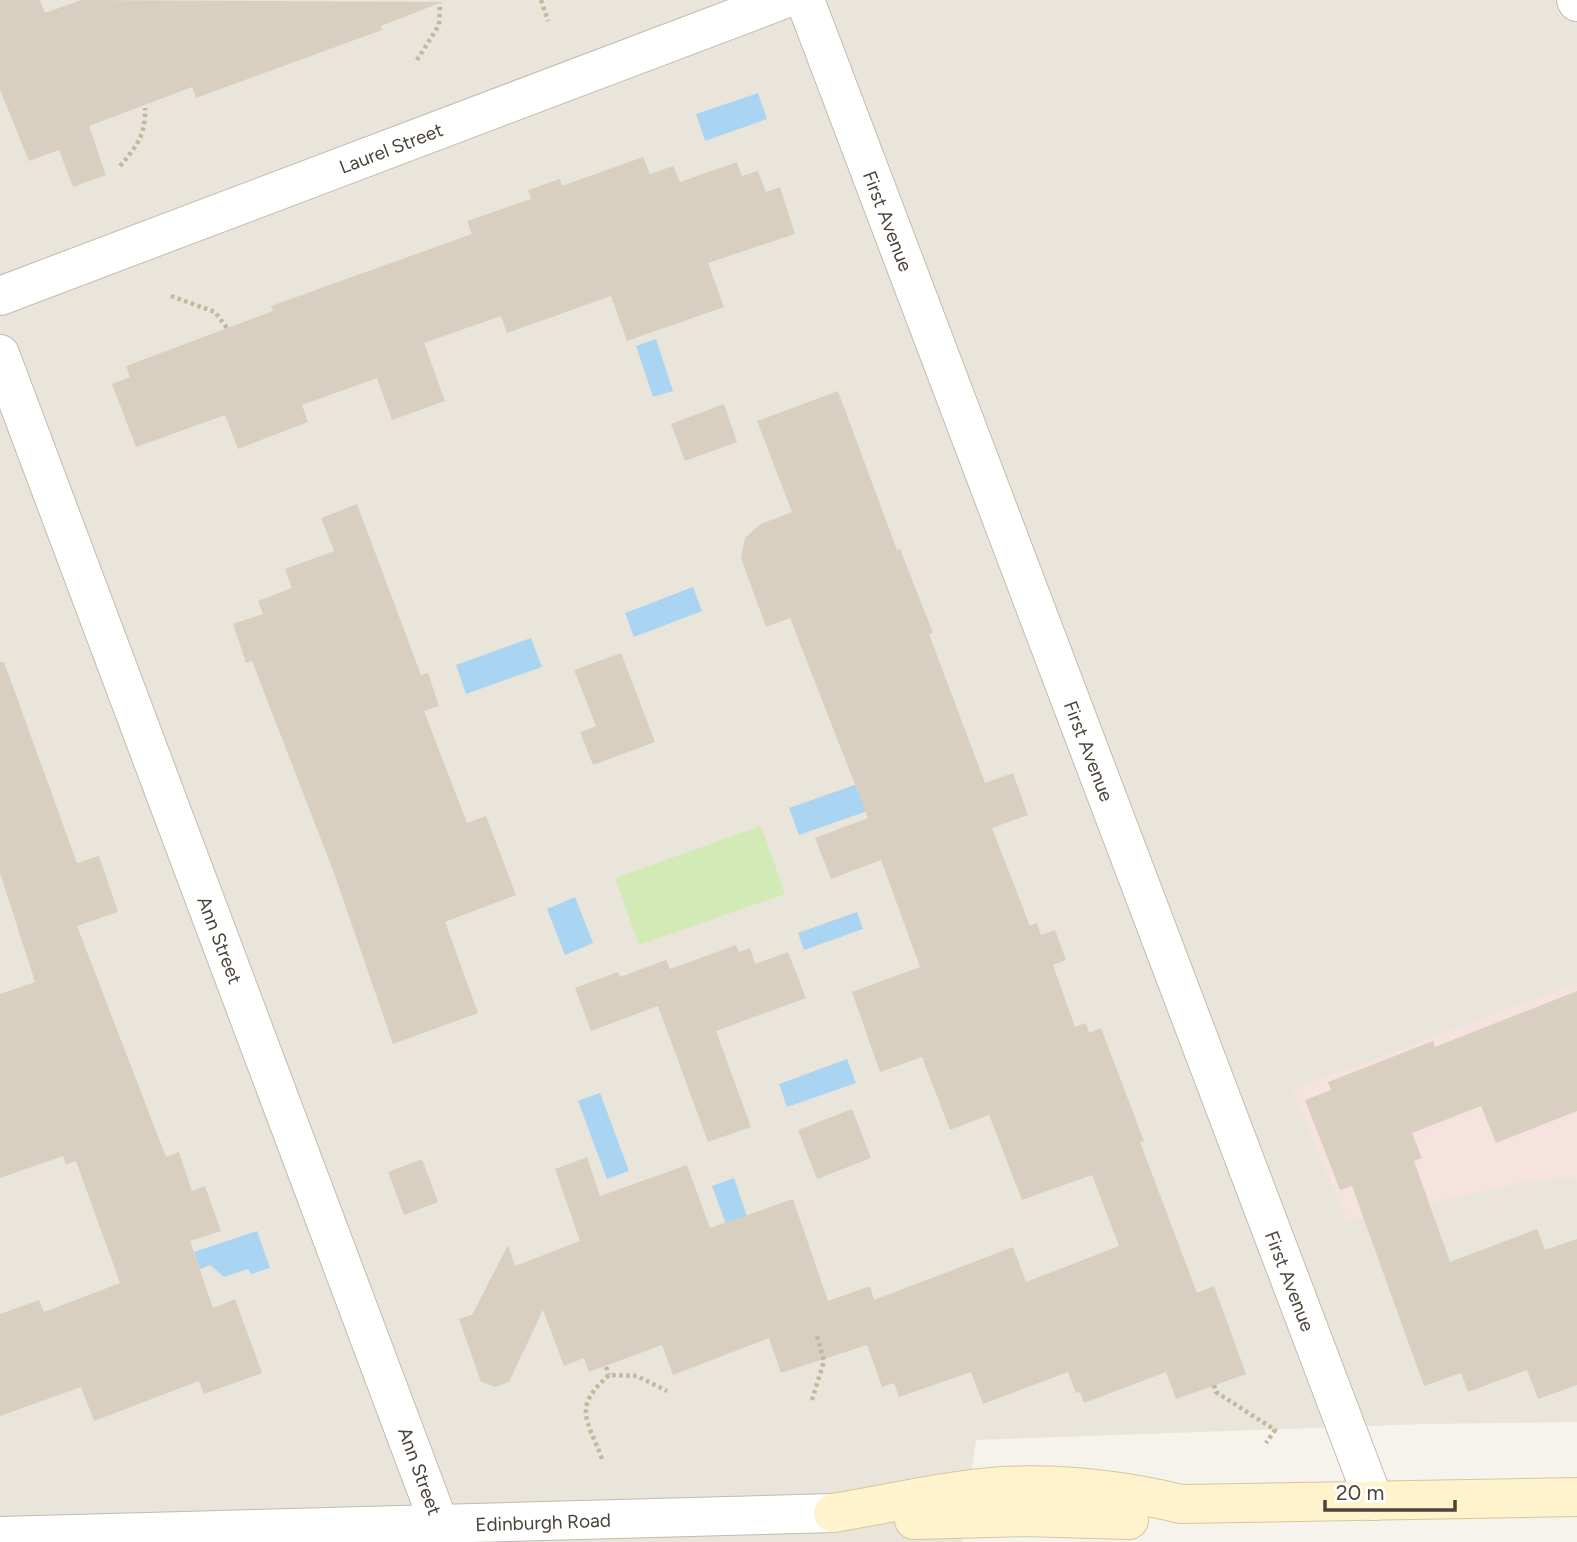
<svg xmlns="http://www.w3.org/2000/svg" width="1577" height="1542" font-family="Figtree,sans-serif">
<rect width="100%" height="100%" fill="#f6f3ec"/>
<path fill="#eae5da" d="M 0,0 L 1577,0 L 1577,1422 L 1424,1424 L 976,1440 L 962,1542 L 0,1542 Z"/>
<path fill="#f6e3e0" d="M 1577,983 L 1577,1180 L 1568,1177 L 1525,1182 L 1347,1221 L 1293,1090 Z"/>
<path fill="#d2eab5" d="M 761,826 L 785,894 L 639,945 L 615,878 Z"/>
<g fill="#a9d4f2">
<path d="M 758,93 L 767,119 L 705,141 L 696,114 Z"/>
<path d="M 656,339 L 673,391 L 653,397 L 636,346 Z"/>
<path d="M 693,587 L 702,611 L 634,637 L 625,613 Z"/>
<path d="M 531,638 L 542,667 L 466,694 L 456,665 Z"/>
<path d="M 866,781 L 876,808 L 799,835 L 789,808 Z"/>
<path d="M 575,897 L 593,943 L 565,955 L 547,909 Z"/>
<path d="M 857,912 L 863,929 L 804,950 L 798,933 Z"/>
<path d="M 847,1059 L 856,1083 L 787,1107 L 779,1084 Z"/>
<path d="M 600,1093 L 629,1171 L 607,1179 L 578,1101 Z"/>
<path d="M 734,1178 L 752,1231 L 731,1238 L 712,1186 Z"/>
<path d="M 257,1231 L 270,1268 L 251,1274 L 248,1269 L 224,1277 L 210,1265 L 200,1269 L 194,1252 Z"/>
</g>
<g fill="#d8cfc1">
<path d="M 0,0 L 40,0 L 45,13 L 81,0 L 442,2 L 381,26 L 382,30 L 196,98 L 192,87 L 89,126 L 106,175 L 73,187 L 59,150 L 29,161 L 11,117 L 0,90 Z"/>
<path d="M 643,157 L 650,174 L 673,166 L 680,182 L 737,162 L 742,176 L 758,171 L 766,192 L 780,187 L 795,234 L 708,263 L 724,307 L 627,341 L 611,296 L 507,333 L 501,316 L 424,343 L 445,401 L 392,420 L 377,378 L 302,405 L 308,422 L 238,449 L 225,415 L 136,447 L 112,384 L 130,377 L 126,366 L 273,311 L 271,306 L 472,234 L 467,221 L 531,199 L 528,190 L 560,179 L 562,186 Z"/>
<path d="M 838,391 L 897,550 L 900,549 L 933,633 L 929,634 L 985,783 L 1013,773 L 1028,815 L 992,828 L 1030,926 L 1037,923 L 1041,935 L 1055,930 L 1066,960 L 1053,965 L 1075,1027 L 1086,1023 L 1089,1033 L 1101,1028 L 1144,1141 L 1140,1142 L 1197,1293 L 1214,1286 L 1246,1374 L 1176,1399 L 1166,1372 L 1084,1403 L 1080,1392 L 1076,1393 L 1068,1372 L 983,1404 L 971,1372 L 899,1397 L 894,1383 L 882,1387 L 867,1345 L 781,1373 L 769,1338 L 673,1375 L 662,1345 L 589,1372 L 584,1358 L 564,1366 L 543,1310 L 509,1382 L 496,1387 L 481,1382 L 459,1319 L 472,1315 L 508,1245 L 515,1266 L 580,1241 L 555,1169 L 587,1157 L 600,1196 L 687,1165 L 710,1228 L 793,1199 L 828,1301 L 870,1286 L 874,1300 L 1013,1247 L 1026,1282 L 1119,1246 L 1092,1175 L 1022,1200 L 989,1115 L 950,1130 L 922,1057 L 880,1072 L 852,992 L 920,967 L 881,860 L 831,879 L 815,838 L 868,818 L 790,618 L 766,627 L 741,558 L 745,538 L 761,524 L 792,512 L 757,421 Z"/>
<path d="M 724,404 L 737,442 L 685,461 L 671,424 Z"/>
<path d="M 357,504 L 421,675 L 428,673 L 439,706 L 424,711 L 467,823 L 486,816 L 516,895 L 445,922 L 478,1013 L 393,1044 L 334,873 L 252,661 L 246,663 L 233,624 L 263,614 L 258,601 L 292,588 L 285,569 L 334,551 L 321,518 Z"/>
<path d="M 621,653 L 655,742 L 593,765 L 580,732 L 596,726 L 574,670 Z"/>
<path d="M 0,662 L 4,662 L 77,863 L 99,856 L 118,912 L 77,926 L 166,1157 L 179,1152 L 192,1191 L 205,1186 L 221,1231 L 190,1241 L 213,1308 L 235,1299 L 262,1373 L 204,1394 L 199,1381 L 94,1421 L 81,1387 L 0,1416 L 0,1314 L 39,1300 L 44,1312 L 120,1283 L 76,1161 L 66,1165 L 63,1156 L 0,1178 L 0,994 L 35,982 L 0,873 Z"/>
<path d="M 736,945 L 739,952 L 750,948 L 755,964 L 788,952 L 806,998 L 716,1031 L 751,1127 L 708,1142 L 658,1006 L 591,1031 L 575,988 L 618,972 L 620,977 L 666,960 L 670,969 Z"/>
<path d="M 1577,991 L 1577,1111 L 1496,1143 L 1481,1106 L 1412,1133 L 1422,1158 L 1414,1161 L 1450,1262 L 1537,1229 L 1545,1250 L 1577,1239 L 1577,1385 L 1538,1399 L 1527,1370 L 1468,1392 L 1461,1373 L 1424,1386 L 1352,1186 L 1340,1190 L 1305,1100 L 1331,1090 L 1328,1082 L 1433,1041 L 1435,1047 Z"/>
<path d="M 852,1109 L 871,1158 L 817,1179 L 798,1130 Z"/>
<path d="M 422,1159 L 438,1202 L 404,1215 L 388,1172 Z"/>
</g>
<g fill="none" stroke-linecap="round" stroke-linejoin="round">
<defs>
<g id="minor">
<path d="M 805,0 L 1374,1501"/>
<path d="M 1576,0 L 1577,2"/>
<path d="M 0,296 L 782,0"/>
<path d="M 0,354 L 440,1526"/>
<path d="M 0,1536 L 833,1513"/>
</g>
<g id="secondary">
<path d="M 833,1513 C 889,1504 946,1490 1002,1486 C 1062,1483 1123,1490 1181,1504 L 1577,1497"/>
<path d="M 914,1520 L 1025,1517 L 1129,1520"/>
</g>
</defs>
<use href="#minor" stroke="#c2bbae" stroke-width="40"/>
<use href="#secondary" stroke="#d6c79b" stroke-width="40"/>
<g stroke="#c4b79f" stroke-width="4.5" stroke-dasharray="3.5 3.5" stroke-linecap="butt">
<path d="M 541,0 L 548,21"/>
<path d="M 417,60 L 439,25 L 440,3"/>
<path d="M 120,166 C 137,146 146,134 145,108"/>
<path d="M 171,296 L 215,312 L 227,328"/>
<path d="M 606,1367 L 609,1375"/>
<path d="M 1214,1385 L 1216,1392 L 1275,1430 L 1266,1443"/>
<path d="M 812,1400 L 824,1361 L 816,1333"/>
<path d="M 602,1459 C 587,1418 572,1408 609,1375 L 637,1376 L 667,1391"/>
</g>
<use href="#minor" stroke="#fff" stroke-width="38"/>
<use href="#secondary" stroke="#fff3cd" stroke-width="38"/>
</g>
<g text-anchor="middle" stroke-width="7" stroke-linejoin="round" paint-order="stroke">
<g font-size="19" fill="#4b4439" stroke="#fff">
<text transform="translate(391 148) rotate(-21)" y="7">Laurel Street</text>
<text transform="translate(888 221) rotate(69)" y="7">First Avenue</text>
<text transform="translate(1089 751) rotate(69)" y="7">First Avenue</text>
<text transform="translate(220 940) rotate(69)" y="7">Ann Street</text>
<text transform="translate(1290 1281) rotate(69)" y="7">First Avenue</text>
<text transform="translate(420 1471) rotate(70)" y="7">Ann Street</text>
<text transform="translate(543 1522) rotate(-2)" y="7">Edinburgh Road</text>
</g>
</g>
<path d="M1325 1500v10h130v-10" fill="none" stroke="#4b4439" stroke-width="3.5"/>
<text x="1336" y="1500" font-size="21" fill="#4b4439" stroke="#ffffff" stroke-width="5" paint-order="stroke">20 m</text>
</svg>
